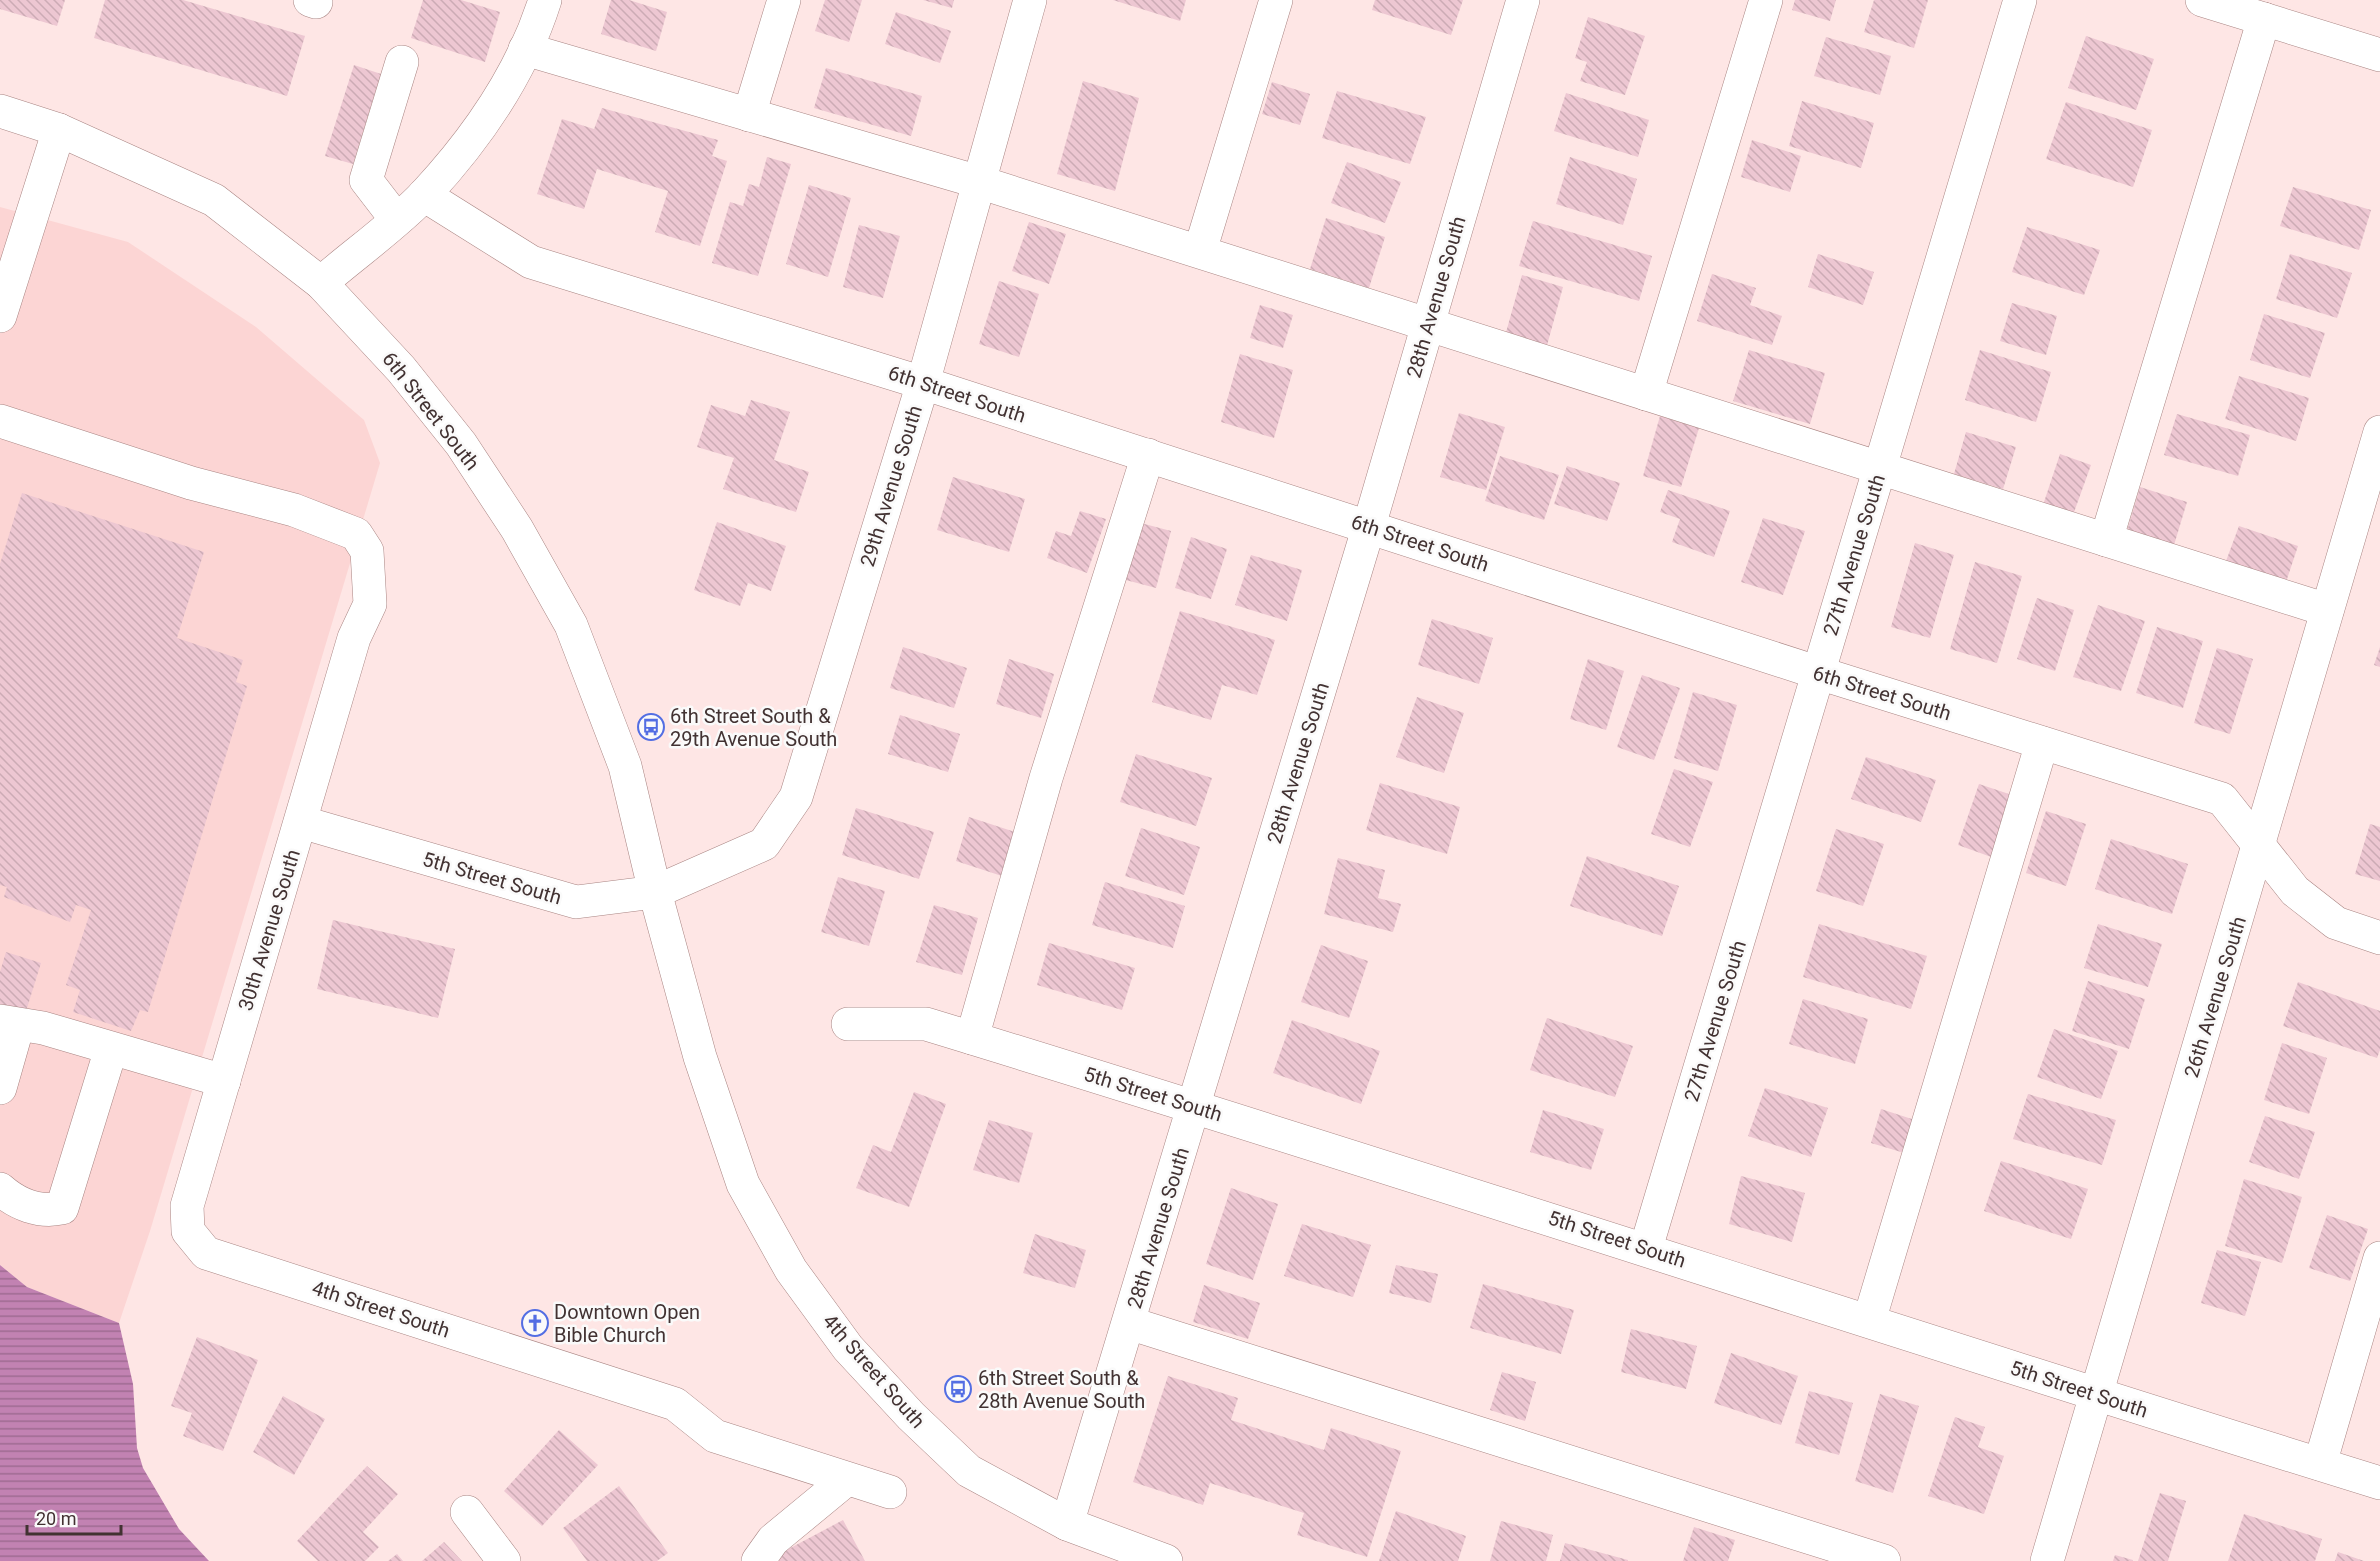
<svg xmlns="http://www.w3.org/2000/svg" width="2380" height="1561" font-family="Roboto,sans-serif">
<defs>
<pattern id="water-rules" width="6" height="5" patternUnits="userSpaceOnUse" patternTransform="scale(1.5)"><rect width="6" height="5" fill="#c282b2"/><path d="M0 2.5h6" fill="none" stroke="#9f6b91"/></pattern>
<pattern id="building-back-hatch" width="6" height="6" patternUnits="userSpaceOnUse" patternTransform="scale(1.5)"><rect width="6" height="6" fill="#edc7d2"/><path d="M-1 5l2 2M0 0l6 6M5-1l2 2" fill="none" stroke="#ccabb5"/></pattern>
</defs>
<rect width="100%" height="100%" fill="#fee6e5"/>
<path fill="#fcd5d4" d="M 0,207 L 128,242 L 256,327 L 364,420 L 380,463 L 150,1231 L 119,1323 L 27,1287 L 0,1265 Z"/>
<path fill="url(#water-rules)" d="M 0,1265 L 27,1287 L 119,1323 L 133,1384 L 137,1448 L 143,1468 L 179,1529 L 209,1561 L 0,1561 Z"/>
<g fill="url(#building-back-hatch)">
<path d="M 0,0 L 65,0 L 57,26 L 0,9 Z"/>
<path d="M 105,0 L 183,0 L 305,36 L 287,96 L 94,38 Z"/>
<path d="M 423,0 L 461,0 L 500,12 L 485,62 L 411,38 Z"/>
<path d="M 611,0 L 629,0 L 667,12 L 656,51 L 601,34 Z"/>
<path d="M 825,0 L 862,0 L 849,42 L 815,31 Z"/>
<path d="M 923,0 L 954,0 L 952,8 Z"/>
<path d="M 1113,0 L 1186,0 L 1180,21 Z"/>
<path d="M 1375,0 L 1463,0 L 1451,35 L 1372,10 Z"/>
<path d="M 1795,0 L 1836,0 L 1830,21 L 1792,10 Z"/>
<path d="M 1874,0 L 1928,0 L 1914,48 L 1864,32 Z"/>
<path d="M 896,12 L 951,31 L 940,63 L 885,44 Z"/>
<path d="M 1588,17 L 1645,36 L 1625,95 L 1580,81 L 1587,62 L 1575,58 Z"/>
<path d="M 2086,36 L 2154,59 L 2136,110 L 2068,88 Z"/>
<path d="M 1826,37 L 1891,56 L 1880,95 L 1814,76 Z"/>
<path d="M 354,65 L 381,74 L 353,164 L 325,156 Z"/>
<path d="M 826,68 L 922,96 L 911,136 L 814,108 Z"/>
<path d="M 1083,81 L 1139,98 L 1115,191 L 1057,174 Z"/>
<path d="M 1272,82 L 1310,94 L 1300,125 L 1262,114 Z"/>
<path d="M 1337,91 L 1426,117 L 1410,164 L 1322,138 Z"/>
<path d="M 1566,93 L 1649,120 L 1638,157 L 1554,131 Z"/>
<path d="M 1802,101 L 1874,123 L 1861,168 L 1789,146 Z"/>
<path d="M 2066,102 L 2152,130 L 2133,187 L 2046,159 Z"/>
<path d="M 602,108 L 718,140 L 712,156 L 727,161 L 700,246 L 655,232 L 668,191 L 597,169 L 584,209 L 537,194 L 562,119 L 594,129 Z"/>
<path d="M 1752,140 L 1801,156 L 1790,192 L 1741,177 Z"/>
<path d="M 767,157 L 791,164 L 758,276 L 712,263 L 730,202 L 743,206 L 749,184 L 759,187 Z"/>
<path d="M 1570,157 L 1637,179 L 1623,225 L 1556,204 Z"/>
<path d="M 1347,162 L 1401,182 L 1385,223 L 1331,203 Z"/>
<path d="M 809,185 L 851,198 L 828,277 L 786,264 Z"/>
<path d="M 2293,187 L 2371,210 L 2359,250 L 2280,226 Z"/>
<path d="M 1326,218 L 1385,237 L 1369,288 L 1310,269 Z"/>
<path d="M 1533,221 L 1652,256 L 1639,301 L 1519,266 Z"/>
<path d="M 1029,222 L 1066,234 L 1049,284 L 1012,271 Z"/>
<path d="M 859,225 L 900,236 L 883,298 L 843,287 Z"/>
<path d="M 2027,227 L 2100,250 L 2084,295 L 2012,272 Z"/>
<path d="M 1818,254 L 1874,272 L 1863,305 L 1808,287 Z"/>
<path d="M 2290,254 L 2352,273 L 2337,318 L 2276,299 Z"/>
<path d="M 1712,274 L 1756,288 L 1750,305 L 1782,316 L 1772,345 L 1697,321 Z"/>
<path d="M 1522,275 L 1563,287 L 1546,349 L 1505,336 Z"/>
<path d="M 999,281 L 1039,294 L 1019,357 L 979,344 Z"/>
<path d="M 2012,303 L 2057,316 L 2046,355 L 2000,341 Z"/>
<path d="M 1260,305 L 1293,315 L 1283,348 L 1250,338 Z"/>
<path d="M 2264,314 L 2325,333 L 2310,378 L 2250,360 Z"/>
<path d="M 1749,350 L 1825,373 L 1810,424 L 1733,401 Z"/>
<path d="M 1980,350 L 2051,372 L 2036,422 L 1965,400 Z"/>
<path d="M 1240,354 L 1293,370 L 1274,438 L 1221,422 Z"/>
<path d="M 2239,376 L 2309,398 L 2296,441 L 2225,419 Z"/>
<path d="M 751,400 L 790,412 L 774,460 L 809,472 L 796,512 L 723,489 L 734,458 L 697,447 L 711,405 L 745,416 Z"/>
<path d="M 1459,413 L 1505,427 L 1486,490 L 1440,477 Z"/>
<path d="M 2177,414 L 2250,435 L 2238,476 L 2164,455 Z"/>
<path d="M 1660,416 L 1699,428 L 1681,487 L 1643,476 Z"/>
<path d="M 1966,432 L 2016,447 L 2003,489 L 1954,474 Z"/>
<path d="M 2060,454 L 2091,465 L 2073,515 L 2043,505 Z"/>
<path d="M 1500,456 L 1559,475 L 1544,520 L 1485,501 Z"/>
<path d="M 1567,466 L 1620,483 L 1607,521 L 1554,504 Z"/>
<path d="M 953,477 L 1025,499 L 1009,552 L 937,530 Z"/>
<path d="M 2140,487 L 2187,502 L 2174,545 L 2127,531 Z"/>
<path d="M 1668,490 L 1730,511 L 1714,557 L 1672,542 L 1680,519 L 1660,512 Z"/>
<path d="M 22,493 L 204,552 L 177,638 L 243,660 L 236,682 L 247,686 L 148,1012 L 140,1010 L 131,1031 L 73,1012 L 80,990 L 66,985 L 91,910 L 76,905 L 70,922 L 4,897 L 7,887 L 0,885 L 0,564 Z"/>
<path d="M 1080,511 L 1106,519 L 1087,573 L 1047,558 L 1056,531 L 1071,536 Z"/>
<path d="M 1763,518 L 1805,531 L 1783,595 L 1741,582 Z"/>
<path d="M 717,522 L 786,546 L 771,591 L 748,583 L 740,606 L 694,590 Z"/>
<path d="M 1137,522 L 1171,531 L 1156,588 L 1122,579 Z"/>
<path d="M 2239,526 L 2298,546 L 2286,582 L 2226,561 Z"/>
<path d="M 1191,537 L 1227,549 L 1211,599 L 1175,588 Z"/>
<path d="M 1915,543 L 1954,555 L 1930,638 L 1891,627 Z"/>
<path d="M 1251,555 L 1302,570 L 1287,621 L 1235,605 Z"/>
<path d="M 1975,562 L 2022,576 L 1997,663 L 1950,649 Z"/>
<path d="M 2037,598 L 2074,610 L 2055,671 L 2017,659 Z"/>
<path d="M 2098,605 L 2145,621 L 2121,691 L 2073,677 Z"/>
<path d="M 1180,611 L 1275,640 L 1257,695 L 1222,685 L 1211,720 L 1152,702 Z"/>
<path d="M 1432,619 L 1493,638 L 1479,684 L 1418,665 Z"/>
<path d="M 2157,627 L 2203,641 L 2183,708 L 2136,693 Z"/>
<path d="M 903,647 L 967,668 L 954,708 L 890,688 Z"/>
<path d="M 2380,647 L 2380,667 L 2374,665 Z"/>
<path d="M 2217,648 L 2253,659 L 2230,734 L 2194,723 Z"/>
<path d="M 1009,659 L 1054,674 L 1041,718 L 996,704 Z"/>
<path d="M 1588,659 L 1624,671 L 1606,730 L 1570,719 Z"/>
<path d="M 1642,675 L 1680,688 L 1654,760 L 1617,747 Z"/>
<path d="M 1693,692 L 1737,705 L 1718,771 L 1674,758 Z"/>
<path d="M 1417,697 L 1464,713 L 1444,773 L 1396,757 Z"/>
<path d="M 900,715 L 960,734 L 948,772 L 888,754 Z"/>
<path d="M 1136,754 L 1212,778 L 1196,826 L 1120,802 Z"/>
<path d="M 1866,757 L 1936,780 L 1921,822 L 1851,799 Z"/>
<path d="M 1674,769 L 1713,782 L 1690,847 L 1651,834 Z"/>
<path d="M 1380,783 L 1460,807 L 1447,854 L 1366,830 Z"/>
<path d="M 1979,784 L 2015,796 L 1994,858 L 1958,845 Z"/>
<path d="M 856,808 L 934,832 L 919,879 L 842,855 Z"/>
<path d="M 2046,811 L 2086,824 L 2066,886 L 2026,873 Z"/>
<path d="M 969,817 L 1021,834 L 1008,878 L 956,861 Z"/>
<path d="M 2370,824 L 2380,827 L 2380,881 L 2355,874 Z"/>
<path d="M 1141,828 L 1200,847 L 1184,895 L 1125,876 Z"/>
<path d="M 1836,829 L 1884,844 L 1863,906 L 1816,891 Z"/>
<path d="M 2111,839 L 2188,864 L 2172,914 L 2095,889 Z"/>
<path d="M 1587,856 L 1679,886 L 1662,936 L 1570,906 Z"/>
<path d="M 1338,858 L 1385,870 L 1378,898 L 1401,904 L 1393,932 L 1324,914 Z"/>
<path d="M 838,877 L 885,891 L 869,946 L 821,932 Z"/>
<path d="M 1105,882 L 1185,906 L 1173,948 L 1092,925 Z"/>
<path d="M 934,905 L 978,918 L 962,975 L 916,962 Z"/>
<path d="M 333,920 L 455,949 L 438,1018 L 317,989 Z"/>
<path d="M 1819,924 L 1927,956 L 1911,1009 L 1803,977 Z"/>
<path d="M 2098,924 L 2162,944 L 2148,987 L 2084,968 Z"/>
<path d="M 1049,943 L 1135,968 L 1122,1010 L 1037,985 Z"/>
<path d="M 1321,945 L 1368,961 L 1349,1018 L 1301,1002 Z"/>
<path d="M 6,952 L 41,963 L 23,1021 L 0,1014 L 0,972 Z"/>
<path d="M 2088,981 L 2145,999 L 2129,1049 L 2072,1031 Z"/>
<path d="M 2298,982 L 2380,1011 L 2380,1050 L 2377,1058 L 2283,1026 Z"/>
<path d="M 1803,999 L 1868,1019 L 1855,1064 L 1789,1044 Z"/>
<path d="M 1547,1018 L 1633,1046 L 1615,1097 L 1530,1070 Z"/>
<path d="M 1292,1020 L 1380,1051 L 1361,1104 L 1273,1073 Z"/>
<path d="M 2054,1029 L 2118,1051 L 2101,1099 L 2037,1077 Z"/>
<path d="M 2282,1043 L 2327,1058 L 2309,1114 L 2264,1100 Z"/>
<path d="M 1765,1088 L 1828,1108 L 1811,1157 L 1748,1136 Z"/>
<path d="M 914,1092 L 946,1104 L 909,1207 L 856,1188 L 873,1145 L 891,1152 Z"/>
<path d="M 2028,1094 L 2116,1120 L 2102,1165 L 2013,1139 Z"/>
<path d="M 1881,1109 L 1921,1122 L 1911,1155 L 1871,1143 Z"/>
<path d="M 1543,1110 L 1604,1129 L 1591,1170 L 1530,1152 Z"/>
<path d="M 2265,1116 L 2315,1132 L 2299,1179 L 2249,1162 Z"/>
<path d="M 989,1120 L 1033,1133 L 1019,1183 L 973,1170 Z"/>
<path d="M 2001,1161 L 2088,1189 L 2071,1239 L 1984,1211 Z"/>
<path d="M 1741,1176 L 1805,1193 L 1792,1242 L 1729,1224 Z"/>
<path d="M 2244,1179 L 2302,1197 L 2282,1263 L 2225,1246 Z"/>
<path d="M 1231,1188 L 1278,1204 L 1253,1280 L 1206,1264 Z"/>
<path d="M 2327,1215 L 2368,1229 L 2350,1281 L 2309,1268 Z"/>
<path d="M 1302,1224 L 1371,1245 L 1353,1297 L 1284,1276 Z"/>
<path d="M 1035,1234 L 1086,1250 L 1075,1288 L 1023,1273 Z"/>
<path d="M 2217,1250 L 2261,1262 L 2245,1316 L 2201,1303 Z"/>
<path d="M 1396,1265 L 1438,1274 L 1431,1303 L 1389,1293 Z"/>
<path d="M 1483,1284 L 1574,1310 L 1561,1354 L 1470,1328 Z"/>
<path d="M 1204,1285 L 1260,1303 L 1248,1339 L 1193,1322 Z"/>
<path d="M 1631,1329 L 1697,1346 L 1686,1389 L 1621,1372 Z"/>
<path d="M 197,1337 L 258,1360 L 223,1451 L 183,1436 L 192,1413 L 171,1406 Z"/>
<path d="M 1731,1353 L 1798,1376 L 1781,1425 L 1714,1403 Z"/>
<path d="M 1502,1372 L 1536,1382 L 1525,1421 L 1490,1410 Z"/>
<path d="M 1168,1376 L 1238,1398 L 1231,1420 L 1324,1450 L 1331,1428 L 1401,1451 L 1367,1557 L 1297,1535 L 1304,1513 L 1210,1483 L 1203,1505 L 1133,1482 Z"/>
<path d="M 1809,1391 L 1853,1403 L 1839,1455 L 1795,1443 Z"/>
<path d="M 1880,1394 L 1919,1406 L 1893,1493 L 1855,1481 Z"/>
<path d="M 283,1396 L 325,1419 L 294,1475 L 253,1452 Z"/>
<path d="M 1955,1417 L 1985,1427 L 1978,1447 L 2004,1456 L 1984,1514 L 1928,1496 Z"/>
<path d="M 559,1430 L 598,1465 L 542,1526 L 504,1491 Z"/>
<path d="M 367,1466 L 398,1494 L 363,1532 L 379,1547 L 365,1561 L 318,1561 L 297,1541 Z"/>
<path d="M 619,1486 L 668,1553 L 657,1561 L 587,1561 L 563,1528 Z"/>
<path d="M 2160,1493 L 2186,1501 L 2168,1561 L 2138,1561 Z"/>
<path d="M 1396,1511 L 1466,1536 L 1458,1561 L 1379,1561 Z"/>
<path d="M 2244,1514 L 2322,1539 L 2315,1561 L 2228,1561 Z"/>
<path d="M 843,1520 L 865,1561 L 766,1561 Z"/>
<path d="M 1501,1521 L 1553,1535 L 1546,1561 L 1490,1561 Z"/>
<path d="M 1694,1527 L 1735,1540 L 1728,1561 L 1683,1561 Z"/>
<path d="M 444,1542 L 462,1561 L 422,1561 Z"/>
<path d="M 1565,1543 L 1628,1560 L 1628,1561 L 1560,1561 Z"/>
<path d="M 2338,1552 L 2364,1561 L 2335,1561 Z"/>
<path d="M 397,1554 L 403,1561 L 388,1561 Z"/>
<path d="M 2115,1555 L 2133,1560 L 2133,1561 L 2113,1561 Z"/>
</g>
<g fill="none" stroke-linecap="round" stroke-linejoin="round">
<defs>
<g id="minor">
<path d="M 310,0 L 316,2"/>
<path d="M 2202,0 L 2380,55"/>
<path d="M 525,49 L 979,182 L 2327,610"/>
<path d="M 0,111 L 59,130 L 214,200 L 321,283 L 401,369 L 461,444 L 517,529 L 571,625 L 625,766 L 655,892 L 700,1057 L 743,1184 L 791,1270 L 848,1348 L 911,1416 L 969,1471 L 1067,1524 L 1166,1561"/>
<path d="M 749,115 L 784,0"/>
<path d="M 424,195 L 531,262 L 923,383 L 1819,673 L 2222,799 L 2295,891 L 2336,923 L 2380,938"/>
<path d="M 396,219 L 366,180 L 402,62"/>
<path d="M 1200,251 L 1276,0"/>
<path d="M 321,283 C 353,255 397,224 425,194 C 477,138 522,73 545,0"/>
<path d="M 0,316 L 59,130"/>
<path d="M 1646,394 L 1766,0"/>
<path d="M 0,421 L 191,483 L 294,510 L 356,534 L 367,551 L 370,604 L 354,638 L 187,1206 L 188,1231 L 206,1253 L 675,1404 L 715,1436 L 890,1492"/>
<path d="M 2106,540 L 2264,19"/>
<path d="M 301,822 L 576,902 L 655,892 L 764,844 L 796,797 L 923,383 L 1030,0"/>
<path d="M 0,1021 L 43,1028 L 224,1081"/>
<path d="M 848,1024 L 926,1024 C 1412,1172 1895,1333 2380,1483"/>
<path d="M 972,1038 L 1046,778 L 1148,455"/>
<path d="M 0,1088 L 18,1025"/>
<path d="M 0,1189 C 17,1204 39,1213 62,1208 L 111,1049"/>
<path d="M 1646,1248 L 2020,0"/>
<path d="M 1869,1321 L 2042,743"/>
<path d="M 1129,1323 L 1884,1561"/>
<path d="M 2320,1464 L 2380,1258"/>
<path d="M 467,1512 L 504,1561"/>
<path d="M 1067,1524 L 1369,526 L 1523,0"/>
<path d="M 758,1561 L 773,1540 L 847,1479"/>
<path d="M 2047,1561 L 2380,432"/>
</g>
</defs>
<use href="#minor" stroke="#a98583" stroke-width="34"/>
<use href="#minor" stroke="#fff" stroke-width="33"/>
</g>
<defs>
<symbol id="bus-ring" viewBox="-11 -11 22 22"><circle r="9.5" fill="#fafafa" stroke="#536ee3" stroke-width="1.5"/><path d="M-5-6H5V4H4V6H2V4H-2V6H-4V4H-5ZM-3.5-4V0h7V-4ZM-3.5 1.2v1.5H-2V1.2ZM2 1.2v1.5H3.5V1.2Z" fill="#536ee3"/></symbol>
<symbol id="church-ring" viewBox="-11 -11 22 22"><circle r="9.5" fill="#fafafa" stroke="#536ee3" stroke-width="1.5"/><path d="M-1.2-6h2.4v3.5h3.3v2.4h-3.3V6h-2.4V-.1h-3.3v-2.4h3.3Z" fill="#536ee3"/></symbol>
</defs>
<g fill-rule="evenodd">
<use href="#bus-ring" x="636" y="712" width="30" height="30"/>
<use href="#church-ring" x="520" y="1308" width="30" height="30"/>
<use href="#bus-ring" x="943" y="1374" width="30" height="30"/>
</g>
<g text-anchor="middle" stroke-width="5" stroke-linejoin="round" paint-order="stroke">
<g font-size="20" fill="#423232" stroke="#fafafa">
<text transform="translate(1436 297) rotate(-74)" y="7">28th Avenue South</text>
<text transform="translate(957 394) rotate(18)" y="7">6th Street South</text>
<text transform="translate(431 411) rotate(52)" y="7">6th Street South</text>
<text transform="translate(891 486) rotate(-73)" y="7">29th Avenue South</text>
<text transform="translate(1420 543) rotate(18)" y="7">6th Street South</text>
<text transform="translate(1854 555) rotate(-73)" y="7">27th Avenue South</text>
<text transform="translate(1882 693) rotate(17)" y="7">6th Street South</text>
<text transform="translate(1298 763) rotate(-73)" y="7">28th Avenue South</text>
<text transform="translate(492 878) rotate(16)" y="7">5th Street South</text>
<text transform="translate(269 930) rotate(-73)" y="7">30th Avenue South</text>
<text transform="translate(2215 997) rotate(-73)" y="7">26th Avenue South</text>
<text transform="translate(1715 1021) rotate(-73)" y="7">27th Avenue South</text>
<text transform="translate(1153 1094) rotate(17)" y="7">5th Street South</text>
<text transform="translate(1158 1228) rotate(-73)" y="7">28th Avenue South</text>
<text transform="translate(1617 1239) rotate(18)" y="7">5th Street South</text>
<text transform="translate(381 1309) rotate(18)" y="7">4th Street South</text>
<text transform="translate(874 1371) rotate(49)" y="7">4th Street South</text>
<text transform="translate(2079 1389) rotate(18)" y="7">5th Street South</text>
</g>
<g font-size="20" fill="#423232" stroke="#fafafa" text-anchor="start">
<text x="670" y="723">6th Street South &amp;<tspan x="670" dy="23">29th Avenue South</tspan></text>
<text x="554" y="1319">Downtown Open<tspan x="554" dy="23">Bible Church</tspan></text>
<text x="978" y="1385">6th Street South &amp;<tspan x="978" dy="23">28th Avenue South</tspan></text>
</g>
</g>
<path d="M27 1525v9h94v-9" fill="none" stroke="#423232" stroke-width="3"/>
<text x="36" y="1525" font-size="18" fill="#423232" stroke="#fafafa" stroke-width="4.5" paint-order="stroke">20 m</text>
</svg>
